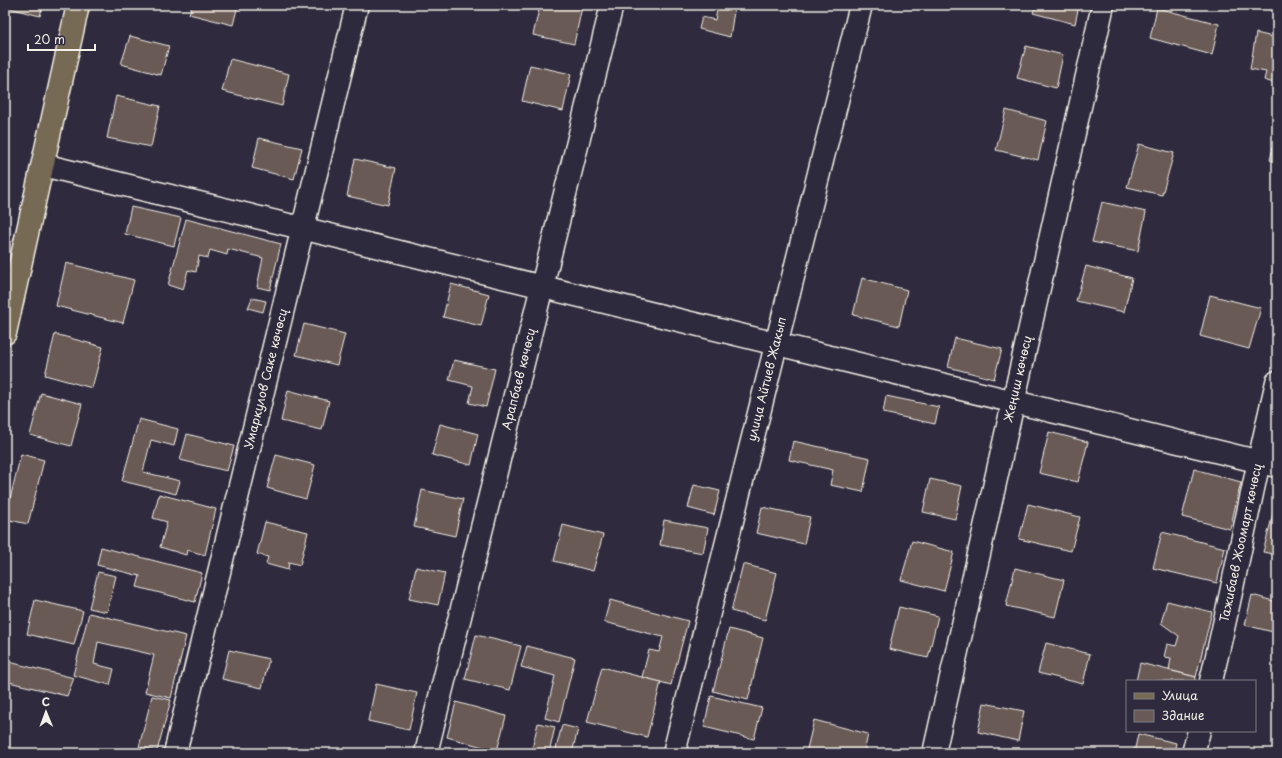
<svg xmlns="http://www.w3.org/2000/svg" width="1282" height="758" font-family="'Playpen Sans',sans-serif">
<rect width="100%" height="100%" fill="#2f2a3d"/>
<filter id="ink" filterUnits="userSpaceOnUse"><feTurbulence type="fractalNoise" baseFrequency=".025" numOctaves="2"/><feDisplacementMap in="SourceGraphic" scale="8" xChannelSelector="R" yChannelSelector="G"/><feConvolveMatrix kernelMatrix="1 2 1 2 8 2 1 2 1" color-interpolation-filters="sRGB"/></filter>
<g filter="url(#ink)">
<g fill="#6a5a57" stroke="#f4f1e8">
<path d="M 5,5 L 43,5 L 40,16 L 5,7 Z"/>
<path d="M 192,5 L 238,5 L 233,25 L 189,14 Z"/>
<path d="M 540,5 L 572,5 L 582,7 L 574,44 L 533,35 Z"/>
<path d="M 718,5 L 735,5 L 730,37 L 699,29 L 702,17 L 715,20 Z"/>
<path d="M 1036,5 L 1079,5 L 1075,24 L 1033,13 Z"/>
<path d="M 1157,8 L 1219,24 L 1212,55 L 1150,38 Z"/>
<path d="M 1256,33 L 1277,38 L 1277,84 L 1264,80 L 1266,72 L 1250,69 Z"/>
<path d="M 130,36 L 169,46 L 161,75 L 121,64 Z"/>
<path d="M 1026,46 L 1063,55 L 1056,88 L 1017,78 Z"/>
<path d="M 230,59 L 289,74 L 282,106 L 222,91 Z"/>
<path d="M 530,65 L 571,74 L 563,111 L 522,101 Z"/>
<path d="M 116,96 L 160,106 L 151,147 L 107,138 Z"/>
<path d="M 1006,110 L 1047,121 L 1038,160 L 996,150 Z"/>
<path d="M 1277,131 L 1277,162 L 1270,160 Z"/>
<path d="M 259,138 L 302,148 L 294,179 L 252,168 Z"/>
<path d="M 1139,144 L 1174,153 L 1162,195 L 1127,187 Z"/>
<path d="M 355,159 L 396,168 L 388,205 L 347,196 Z"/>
<path d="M 1102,202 L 1146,212 L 1138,251 L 1092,242 Z"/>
<path d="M 131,207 L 181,218 L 174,246 L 125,234 Z"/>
<path d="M 186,219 L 281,244 L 270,290 L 257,287 L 263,258 L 228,249 L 227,255 L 210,250 L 208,258 L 199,256 L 196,272 L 188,270 L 183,290 L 168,285 Z"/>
<path d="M 66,263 L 134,280 L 123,323 L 56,306 Z"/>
<path d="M 1086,266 L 1132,278 L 1124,312 L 1076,301 Z"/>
<path d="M 862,278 L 907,290 L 899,326 L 853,315 Z"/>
<path d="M 451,284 L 489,294 L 481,326 L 443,317 Z"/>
<path d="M 1210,295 L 1261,308 L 1249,349 L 1200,336 Z"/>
<path d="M 252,298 L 266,301 L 263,312 L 248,308 Z"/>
<path d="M 304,324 L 345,334 L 337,365 L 296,355 Z"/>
<path d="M 55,334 L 103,347 L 92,388 L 45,375 Z"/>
<path d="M 955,338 L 1002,349 L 994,379 L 948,367 Z"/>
<path d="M 454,360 L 495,369 L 486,407 L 469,403 L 473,386 L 449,380 Z"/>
<path d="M 288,390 L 329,401 L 322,430 L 281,421 Z"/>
<path d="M 41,393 L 82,404 L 71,446 L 30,435 Z"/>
<path d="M 886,396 L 939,407 L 935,424 L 883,413 Z"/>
<path d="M 139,419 L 178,429 L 174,446 L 151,440 L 143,472 L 180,481 L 176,494 L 122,481 Z"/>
<path d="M 440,424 L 478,434 L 471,465 L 432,455 Z"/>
<path d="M 1049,432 L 1088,442 L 1078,482 L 1039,473 Z"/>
<path d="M 187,434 L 234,446 L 227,471 L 180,460 Z"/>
<path d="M 793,441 L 870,458 L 863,492 L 830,485 L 833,470 L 789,460 Z"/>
<path d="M 21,454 L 44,460 L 28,524 L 5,519 Z"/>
<path d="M 276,455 L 315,465 L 306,499 L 267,488 Z"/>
<path d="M 1194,469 L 1241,482 L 1230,529 L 1182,517 Z"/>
<path d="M 930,479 L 962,486 L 955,519 L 923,512 Z"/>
<path d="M 694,485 L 720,491 L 714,515 L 688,508 Z"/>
<path d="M 422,490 L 463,499 L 455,536 L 414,527 Z"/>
<path d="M 159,494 L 216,509 L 205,555 L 187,550 L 186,555 L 160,547 L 167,522 L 153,518 Z"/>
<path d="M 1277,499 L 1277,555 L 1263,552 Z"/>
<path d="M 1028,504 L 1080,517 L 1071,551 L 1019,539 Z"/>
<path d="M 762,507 L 810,517 L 804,544 L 756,533 Z"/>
<path d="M 664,520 L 708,528 L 703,553 L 660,545 Z"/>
<path d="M 265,522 L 308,532 L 300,565 L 289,562 L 288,570 L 266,564 L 268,557 L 257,554 Z"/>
<path d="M 563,525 L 603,535 L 593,571 L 554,561 Z"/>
<path d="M 1162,532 L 1225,548 L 1217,583 L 1153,568 Z"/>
<path d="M 912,541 L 954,552 L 944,591 L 901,580 Z"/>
<path d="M 101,547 L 202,573 L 195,602 L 137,587 L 140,576 L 97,565 Z"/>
<path d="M 743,564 L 777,573 L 765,620 L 731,611 Z"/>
<path d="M 416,567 L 445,573 L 438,605 L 409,599 Z"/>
<path d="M 1015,568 L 1064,580 L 1055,617 L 1006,606 Z"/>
<path d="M 98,572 L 116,576 L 107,612 L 89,608 Z"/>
<path d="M 5,588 L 10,589 L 5,612 Z"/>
<path d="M 1252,595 L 1277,602 L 1277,633 L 1245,625 Z"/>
<path d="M 35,600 L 83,611 L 74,645 L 27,634 Z"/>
<path d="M 610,600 L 688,621 L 671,685 L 642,677 L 649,650 L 659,652 L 663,637 L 604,622 Z"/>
<path d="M 1167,601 L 1212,612 L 1196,677 L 1169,670 L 1171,658 L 1164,657 L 1167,644 L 1176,646 L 1179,636 L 1161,623 Z"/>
<path d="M 899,607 L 938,616 L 928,658 L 889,649 Z"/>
<path d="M 89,613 L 186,636 L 171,698 L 145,692 L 154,655 L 98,642 L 94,664 L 114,669 L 110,685 L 73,675 Z"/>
<path d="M 729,629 L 763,638 L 748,700 L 713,691 Z"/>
<path d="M 476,635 L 521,646 L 510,690 L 465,679 Z"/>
<path d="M 1046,643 L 1090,654 L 1083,684 L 1038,673 Z"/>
<path d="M 527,646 L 575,658 L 559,722 L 545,718 L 555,676 L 521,667 Z"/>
<path d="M 229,650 L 269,659 L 262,688 L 222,679 Z"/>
<path d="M 5,661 L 74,678 L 67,696 L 9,682 L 5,699 Z"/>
<path d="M 1140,663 L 1196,677 L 1195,681 L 1136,681 Z"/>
<path d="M 602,667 L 661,682 L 647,737 L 587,722 Z"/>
<path d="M 376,684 L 417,693 L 409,730 L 368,721 Z"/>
<path d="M 152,696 L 171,700 L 157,751 L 139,747 Z"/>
<path d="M 711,696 L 762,708 L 754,739 L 704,727 Z"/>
<path d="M 456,702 L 506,716 L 497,751 L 447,737 Z"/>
<path d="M 984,703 L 1024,711 L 1018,741 L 978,732 Z"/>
<path d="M 814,720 L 868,734 L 864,753 L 853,753 L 836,749 L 834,753 L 806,753 Z"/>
<path d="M 538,723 L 555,727 L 549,753 L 531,753 Z"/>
<path d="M 562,725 L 578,729 L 572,753 L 555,753 Z"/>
<path d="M 1138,734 L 1176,743 L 1174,753 L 1134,753 Z"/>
<path d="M 358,749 L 371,753 L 357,753 Z"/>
</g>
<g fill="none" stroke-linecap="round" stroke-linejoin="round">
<defs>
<g id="minor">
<path d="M 43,165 L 1277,466"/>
<path d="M 1211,681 C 1235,582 1253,481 1277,382"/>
<path d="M 175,753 L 357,5"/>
<path d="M 426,753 L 612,5"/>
<path d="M 674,753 L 861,5"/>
<path d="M 934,753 L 1103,5"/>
<path d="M 1193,753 L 1199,731"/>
</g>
<path id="major" d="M 5,333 L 78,5"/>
</defs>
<use href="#minor" stroke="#f4f1e8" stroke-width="25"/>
<use href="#major" stroke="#f4f1e8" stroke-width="25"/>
<use href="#minor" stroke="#2f2a3d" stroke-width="22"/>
<use href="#major" stroke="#776a54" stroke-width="22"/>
</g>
</g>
<g text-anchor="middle" stroke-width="3" stroke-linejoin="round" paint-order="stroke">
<g font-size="12" fill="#f4f1e8" stroke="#2f2a3d">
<text transform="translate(266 379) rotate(-76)" y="4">Умаркулов Саке көчөсү</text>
<text transform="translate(519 379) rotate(-76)" y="4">Арапбаев көчөсү</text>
<text transform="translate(767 379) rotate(-76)" y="4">улица Айтиев Жакып</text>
<text transform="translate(1018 379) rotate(-77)" y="4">Жеңиш көчөсү</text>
<text transform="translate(1241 543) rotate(-78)" y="4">Тажибаев Жоомарт көчөсү</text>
</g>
</g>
<rect width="1282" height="758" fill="none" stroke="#2f2a3d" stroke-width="20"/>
<rect x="10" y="10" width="1262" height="738" fill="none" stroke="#f4f1e8" stroke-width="1.5" filter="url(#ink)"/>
<rect x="1126" y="680" width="130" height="52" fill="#2f2a3d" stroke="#7e7a81"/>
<rect x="1134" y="693" width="20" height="6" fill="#776a54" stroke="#7e7a81"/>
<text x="1162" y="700" font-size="12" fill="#f4f1e8">Улица</text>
<rect x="1134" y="710" width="20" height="12" fill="#6a5a57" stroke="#7e7a81"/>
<text x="1162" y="720" font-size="12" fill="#f4f1e8">Здание</text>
<g transform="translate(46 712) rotate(359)" stroke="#2f2a3d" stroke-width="3" paint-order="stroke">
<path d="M0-3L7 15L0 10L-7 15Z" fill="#f4f1e8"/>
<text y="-6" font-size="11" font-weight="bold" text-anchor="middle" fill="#f4f1e8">С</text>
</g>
<path d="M28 44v6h67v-6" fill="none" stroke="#f4f1e8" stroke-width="2"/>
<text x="34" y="44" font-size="12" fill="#f4f1e8" stroke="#2f2a3d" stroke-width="3" paint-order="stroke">20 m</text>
</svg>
